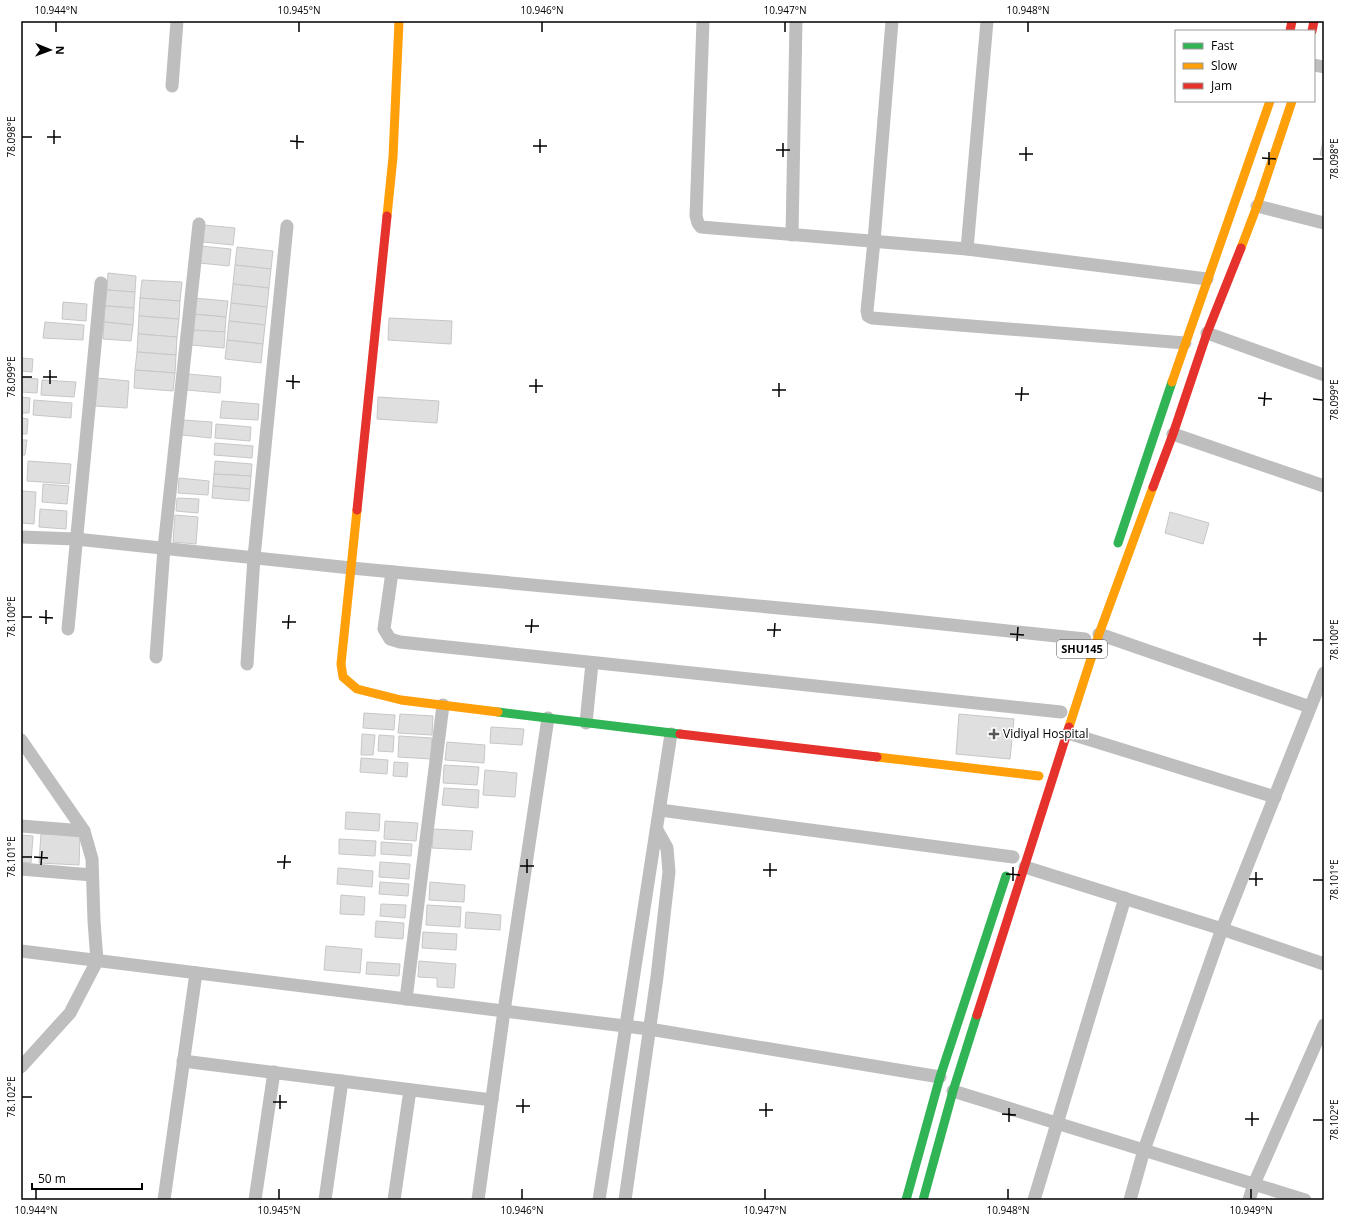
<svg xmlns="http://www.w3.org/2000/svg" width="1345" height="1221" font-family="'Open Sans',sans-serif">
<rect width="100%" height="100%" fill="#fff"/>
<g fill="#dfdfdf" stroke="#c7c7c7">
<path d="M 1324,137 L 1324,156 L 1320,155 Z"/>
<path d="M 204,225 L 235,228 L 233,245 L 203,242 Z"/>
<path d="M 201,246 L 231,249 L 229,266 L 199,263 Z"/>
<path d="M 237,247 L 273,251 L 271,269 L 235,265 Z"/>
<path d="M 235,265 L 271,269 L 269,288 L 233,284 Z"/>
<path d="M 108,273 L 136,276 L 135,292 L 107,290 Z"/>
<path d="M 142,280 L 182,282 L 180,301 L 140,298 Z"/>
<path d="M 233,284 L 269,288 L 267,307 L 231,303 Z"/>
<path d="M 107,290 L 135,292 L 134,308 L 105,306 Z"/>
<path d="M 140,298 L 180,301 L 179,319 L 139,316 Z"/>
<path d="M 194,298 L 228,301 L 226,317 L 193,314 Z"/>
<path d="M 63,302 L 87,304 L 86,321 L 62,319 Z"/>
<path d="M 231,303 L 267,307 L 265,325 L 229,321 Z"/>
<path d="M 105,306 L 134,308 L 133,325 L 104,322 Z"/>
<path d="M 193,314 L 226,317 L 225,332 L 192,330 Z"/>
<path d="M 139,316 L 179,319 L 177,337 L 138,334 Z"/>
<path d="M 389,318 L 452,321 L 451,344 L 388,340 Z"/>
<path d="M 229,321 L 265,325 L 263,344 L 227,340 Z"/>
<path d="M 45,322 L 84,325 L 83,340 L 43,338 Z"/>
<path d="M 104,322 L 133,325 L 131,341 L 103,339 Z"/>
<path d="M 192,330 L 225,332 L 224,348 L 191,345 Z"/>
<path d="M 138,334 L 177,337 L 176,355 L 137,352 Z"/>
<path d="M 227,340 L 263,344 L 261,363 L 225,359 Z"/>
<path d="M 137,352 L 176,355 L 175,373 L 135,370 Z"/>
<path d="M 21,358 L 33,359 L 32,372 L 21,371 Z"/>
<path d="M 135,370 L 175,373 L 173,391 L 134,388 Z"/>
<path d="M 188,374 L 221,377 L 220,393 L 187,390 Z"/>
<path d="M 21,377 L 38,379 L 37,393 L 21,392 Z"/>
<path d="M 97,378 L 129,381 L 127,408 L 95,406 Z"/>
<path d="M 42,380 L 76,382 L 74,397 L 41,395 Z"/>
<path d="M 21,397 L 30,398 L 29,413 L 21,413 Z"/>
<path d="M 378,397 L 439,401 L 437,423 L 377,419 Z"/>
<path d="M 34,400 L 72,403 L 71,418 L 33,415 Z"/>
<path d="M 222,401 L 259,404 L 258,420 L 220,418 Z"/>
<path d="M 21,418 L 28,419 L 27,434 L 21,434 Z"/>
<path d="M 183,420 L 212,422 L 211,438 L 182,435 Z"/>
<path d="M 216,424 L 251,427 L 250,441 L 215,438 Z"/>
<path d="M 21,440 L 27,440 L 25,455 L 21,455 Z"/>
<path d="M 215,443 L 253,446 L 252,458 L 214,455 Z"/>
<path d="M 28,461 L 71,464 L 69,484 L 27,481 Z"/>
<path d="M 215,461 L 252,464 L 251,476 L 214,474 Z"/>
<path d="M 214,474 L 251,476 L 250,489 L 213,486 Z"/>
<path d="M 179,478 L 209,481 L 208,495 L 178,493 Z"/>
<path d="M 43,484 L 69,486 L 67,504 L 42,502 Z"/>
<path d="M 213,486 L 250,489 L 249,501 L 212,498 Z"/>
<path d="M 21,491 L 36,492 L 34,524 L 21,523 Z"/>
<path d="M 177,498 L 199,499 L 198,513 L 176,511 Z"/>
<path d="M 40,509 L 67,511 L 66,529 L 39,527 Z"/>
<path d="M 1170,512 L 1209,523 L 1203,544 L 1165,533 Z"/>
<path d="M 175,515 L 198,517 L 196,544 L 173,542 Z"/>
<path d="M 364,713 L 395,715 L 394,730 L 363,728 Z"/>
<path d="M 400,714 L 433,716 L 432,735 L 398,733 Z"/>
<path d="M 959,714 L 1014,719 L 1010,759 L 956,754 Z"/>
<path d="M 491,727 L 524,729 L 522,745 L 490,743 Z"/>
<path d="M 362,734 L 375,735 L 373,755 L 361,755 Z"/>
<path d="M 379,735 L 394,736 L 393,752 L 378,751 Z"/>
<path d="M 399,736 L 432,738 L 431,759 L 398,757 Z"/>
<path d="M 447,742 L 485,745 L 484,763 L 445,760 Z"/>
<path d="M 361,758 L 388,760 L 387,774 L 360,772 Z"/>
<path d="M 394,762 L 408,763 L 407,777 L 393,776 Z"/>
<path d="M 444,765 L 479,767 L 477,785 L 443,783 Z"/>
<path d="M 485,770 L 517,773 L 515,797 L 483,795 Z"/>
<path d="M 444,788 L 479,790 L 478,808 L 442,805 Z"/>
<path d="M 346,812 L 380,814 L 379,831 L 345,829 Z"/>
<path d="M 385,821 L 418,823 L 416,841 L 384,839 Z"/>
<path d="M 433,829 L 473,831 L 471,850 L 432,848 Z"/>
<path d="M 41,834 L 80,835 L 79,865 L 39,863 Z"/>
<path d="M 21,835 L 33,836 L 31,863 L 21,862 Z"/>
<path d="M 339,839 L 376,841 L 375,856 L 339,854 Z"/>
<path d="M 381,842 L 412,844 L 411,856 L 381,854 Z"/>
<path d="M 380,862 L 410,864 L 409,879 L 379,877 Z"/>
<path d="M 338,868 L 373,871 L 372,887 L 337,884 Z"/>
<path d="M 380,882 L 409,884 L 408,896 L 379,894 Z"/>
<path d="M 430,882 L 465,885 L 464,902 L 429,900 Z"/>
<path d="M 341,895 L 365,897 L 364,915 L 340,914 Z"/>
<path d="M 381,904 L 406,905 L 405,918 L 380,916 Z"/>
<path d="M 427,905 L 461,907 L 460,927 L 426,925 Z"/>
<path d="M 466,912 L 501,915 L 500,930 L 465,928 Z"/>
<path d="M 376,921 L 404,923 L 403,939 L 375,937 Z"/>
<path d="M 423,932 L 457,934 L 456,950 L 422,948 Z"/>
<path d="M 326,946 L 362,949 L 360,973 L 324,970 Z"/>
<path d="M 419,961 L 456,964 L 454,988 L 437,987 L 437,978 L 418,977 Z"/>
<path d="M 367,962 L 400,964 L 399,976 L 366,974 Z"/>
</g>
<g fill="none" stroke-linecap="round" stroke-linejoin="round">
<g stroke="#bebebe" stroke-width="13">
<path d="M 703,21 L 696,216 L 698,223 L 701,227 L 967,249 L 1207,279"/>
<path d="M 892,21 L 874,241 L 867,311 L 868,316 L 872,318 L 1185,343"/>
<path d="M 1314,65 L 1324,67"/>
<path d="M 172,86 L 177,21"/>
<path d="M 1257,206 L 1324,223"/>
<path d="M 792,235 L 796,21"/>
<path d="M 967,249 L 987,21"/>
<path d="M 1207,333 L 1324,375"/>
<path d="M 1173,434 L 1324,486"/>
<path d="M 21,537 L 76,539 L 351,568 L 876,617 L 1085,639"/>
<path d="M 392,572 L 384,629 L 390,639 L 400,642 L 1061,712"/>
<path d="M 68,629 L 101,283"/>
<path d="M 1099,634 L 1310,707"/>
<path d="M 156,657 L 164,548 L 199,224"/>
<path d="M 247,664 L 254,557 L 287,226"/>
<path d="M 586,723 L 592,663"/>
<path d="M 1068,733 L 1275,797"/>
<path d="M 21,740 L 84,831 L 92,859 L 94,921 L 97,961 L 70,1013 L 21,1067"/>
<path d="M 660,810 L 1013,857"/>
<path d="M 21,826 L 84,831"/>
<path d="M 1025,867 L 1222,929 L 1324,964"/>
<path d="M 21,869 L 92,875"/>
<path d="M 21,951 L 649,1029 L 940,1077"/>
<path d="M 406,999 L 443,705"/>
<path d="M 183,1061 L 492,1100"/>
<path d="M 953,1091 L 1305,1200"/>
<path d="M 164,1200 L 196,973"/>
<path d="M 255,1200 L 274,1072"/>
<path d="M 325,1200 L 342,1081"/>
<path d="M 394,1200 L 410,1090"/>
<path d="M 478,1200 L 504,1011 L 548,718"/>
<path d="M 599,1200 L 671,734"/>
<path d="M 625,1200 L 657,977 L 669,872 L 667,848 L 657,830"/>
<path d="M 1034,1200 L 1125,898"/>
<path d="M 1130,1200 L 1144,1150 L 1222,929 L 1324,673"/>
<path d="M 1249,1200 L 1254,1184 L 1324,1025"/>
</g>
<g stroke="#30b455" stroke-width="9">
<path d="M 1118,543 L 1172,382"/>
<path d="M 498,712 L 680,734"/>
<path d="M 906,1200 L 940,1077 L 1006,876"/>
<path d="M 923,1200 L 953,1091 L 977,1015"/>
</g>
<g stroke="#ff9f0a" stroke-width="9">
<path d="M 387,216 L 393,157 L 399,21"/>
<path d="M 1241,248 L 1257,206 L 1292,101"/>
<path d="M 1172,382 L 1270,101"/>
<path d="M 357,510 L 341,664 L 343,677 L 357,689 L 401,700 L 498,712"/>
<path d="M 1069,727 L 1099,634 L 1153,487"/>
<path d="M 877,757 L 1039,776"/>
</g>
<g stroke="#e5322d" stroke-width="9">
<path d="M 1290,31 L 1292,21"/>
<path d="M 1312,31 L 1314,21"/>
<path d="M 1153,487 L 1173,434 L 1207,333 L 1241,248"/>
<path d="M 357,510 L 387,216"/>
<path d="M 680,734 L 877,757"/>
<path d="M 977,1015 L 1069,727"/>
</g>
</g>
<path fill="none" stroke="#000" stroke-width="1.5" d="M 56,32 L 56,22M 299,32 L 299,22M 542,32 L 542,22M 785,32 L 785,22M 1028,32 L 1028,22M 22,137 L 32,137M 47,137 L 61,137M 290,141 L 304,142M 54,144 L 54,130M 533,146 L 547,146M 297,149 L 297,135M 776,150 L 790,150M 540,153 L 540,139M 1019,154 L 1033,154M 783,157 L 783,143M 1262,158 L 1276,159M 1313,159 L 1323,159M 1026,161 L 1026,147M 1269,165 L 1269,152M 22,377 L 32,377M 43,377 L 57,377M 286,381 L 300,382M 50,384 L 50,370M 529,386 L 543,386M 293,389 L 293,375M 772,390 L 786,390M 536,393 L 536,379M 1015,394 L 1029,394M 779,397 L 779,383M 1258,398 L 1272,399M 1313,399 L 1323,400M 1021,401 L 1022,387M 1264,406 L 1265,392M 22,617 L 32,617M 39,617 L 53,618M 282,622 L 296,622M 46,624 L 46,610M 525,626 L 539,626M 288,629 L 289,615M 767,630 L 781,630M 531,633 L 532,619M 1010,634 L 1024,635M 774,637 L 775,623M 1253,639 L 1267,639M 1313,640 L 1323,640M 1017,641 L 1018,627M 1260,646 L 1260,632M 22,857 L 32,857M 34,857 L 48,858M 277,862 L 291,862M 41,865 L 42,851M 520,866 L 534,866M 284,869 L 285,855M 763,870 L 777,870M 527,873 L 527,859M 1006,874 L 1020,875M 770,877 L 770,863M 1249,879 L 1263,879M 1313,880 L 1323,880M 1013,881 L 1013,867M 1256,886 L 1256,872M 22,1097 L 32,1097M 273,1102 L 287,1102M 516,1106 L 530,1106M 280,1109 L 280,1095M 759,1110 L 773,1110M 523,1113 L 523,1099M 1002,1114 L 1016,1115M 766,1117 L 766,1103M 1245,1119 L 1259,1119M 1313,1120 L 1323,1120M 1009,1122 L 1009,1108M 1252,1126 L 1252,1112M 36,1199 L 36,1189M 279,1199 L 279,1189M 522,1199 L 522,1189M 765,1199 L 765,1189M 1008,1199 L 1008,1189M 1251,1199 L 1251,1189"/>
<path fill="#595959" stroke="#fff" stroke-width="1.5" d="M992 728h4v4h4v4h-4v4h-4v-4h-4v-4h4z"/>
<g text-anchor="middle" stroke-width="3" stroke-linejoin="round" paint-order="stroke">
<rect fill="#fff" stroke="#4c4c4c" stroke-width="1" x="1057" y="640" width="50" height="18" rx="3"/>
<g font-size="11" font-weight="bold" fill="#000">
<text x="1082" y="653">SHU145</text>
</g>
<g font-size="12" fill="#000" stroke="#fff" text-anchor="start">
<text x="1003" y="738">Vidiyal Hospital</text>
</g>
</g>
<rect width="1345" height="1221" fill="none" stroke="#ffffff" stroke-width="44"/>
<rect x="1175" y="30" width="140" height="72" fill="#ffffff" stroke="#999999"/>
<rect x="1183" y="43" width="20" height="6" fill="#30b455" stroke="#999999"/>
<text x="1211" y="50" font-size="12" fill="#000000">Fast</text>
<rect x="1183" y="63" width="20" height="6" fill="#ff9f0a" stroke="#999999"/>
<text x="1211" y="70" font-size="12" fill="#000000">Slow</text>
<rect x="1183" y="83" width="20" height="6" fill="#e5322d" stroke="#999999"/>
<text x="1211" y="90" font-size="12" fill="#000000">Jam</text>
<g transform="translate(50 50) rotate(91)" stroke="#ffffff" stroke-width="3" paint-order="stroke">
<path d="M0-3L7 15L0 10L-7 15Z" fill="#000000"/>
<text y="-6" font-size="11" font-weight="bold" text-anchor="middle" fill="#000000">N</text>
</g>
<path d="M32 1183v6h110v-6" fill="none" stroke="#000000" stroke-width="2"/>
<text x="38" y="1183" font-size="12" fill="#000000" stroke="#ffffff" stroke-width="3" paint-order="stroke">50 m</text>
<rect x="22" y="22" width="1301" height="1177" fill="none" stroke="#000" stroke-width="1.5"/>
<g font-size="10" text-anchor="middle" fill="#000">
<text x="56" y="14">10.944°N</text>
<text x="299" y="14">10.945°N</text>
<text x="542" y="14">10.946°N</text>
<text x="785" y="14">10.947°N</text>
<text x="1028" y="14">10.948°N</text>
<text transform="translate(11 137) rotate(-90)" y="4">78.098°E</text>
<text transform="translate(1334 159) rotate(-90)" y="4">78.098°E</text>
<text transform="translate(11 377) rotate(-90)" y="4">78.099°E</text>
<text transform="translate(1334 400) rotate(-90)" y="4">78.099°E</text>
<text transform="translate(11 617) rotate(-90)" y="4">78.100°E</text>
<text transform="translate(1334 640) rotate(-90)" y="4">78.100°E</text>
<text transform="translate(11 857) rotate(-90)" y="4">78.101°E</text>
<text transform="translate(1334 880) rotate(-90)" y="4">78.101°E</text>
<text transform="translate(11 1097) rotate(-90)" y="4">78.102°E</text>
<text transform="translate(1334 1120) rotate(-90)" y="4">78.102°E</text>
<text x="36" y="1214">10.944°N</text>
<text x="279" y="1214">10.945°N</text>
<text x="522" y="1214">10.946°N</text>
<text x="765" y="1214">10.947°N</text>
<text x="1008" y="1214">10.948°N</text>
<text x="1251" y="1214">10.949°N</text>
</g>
</svg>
